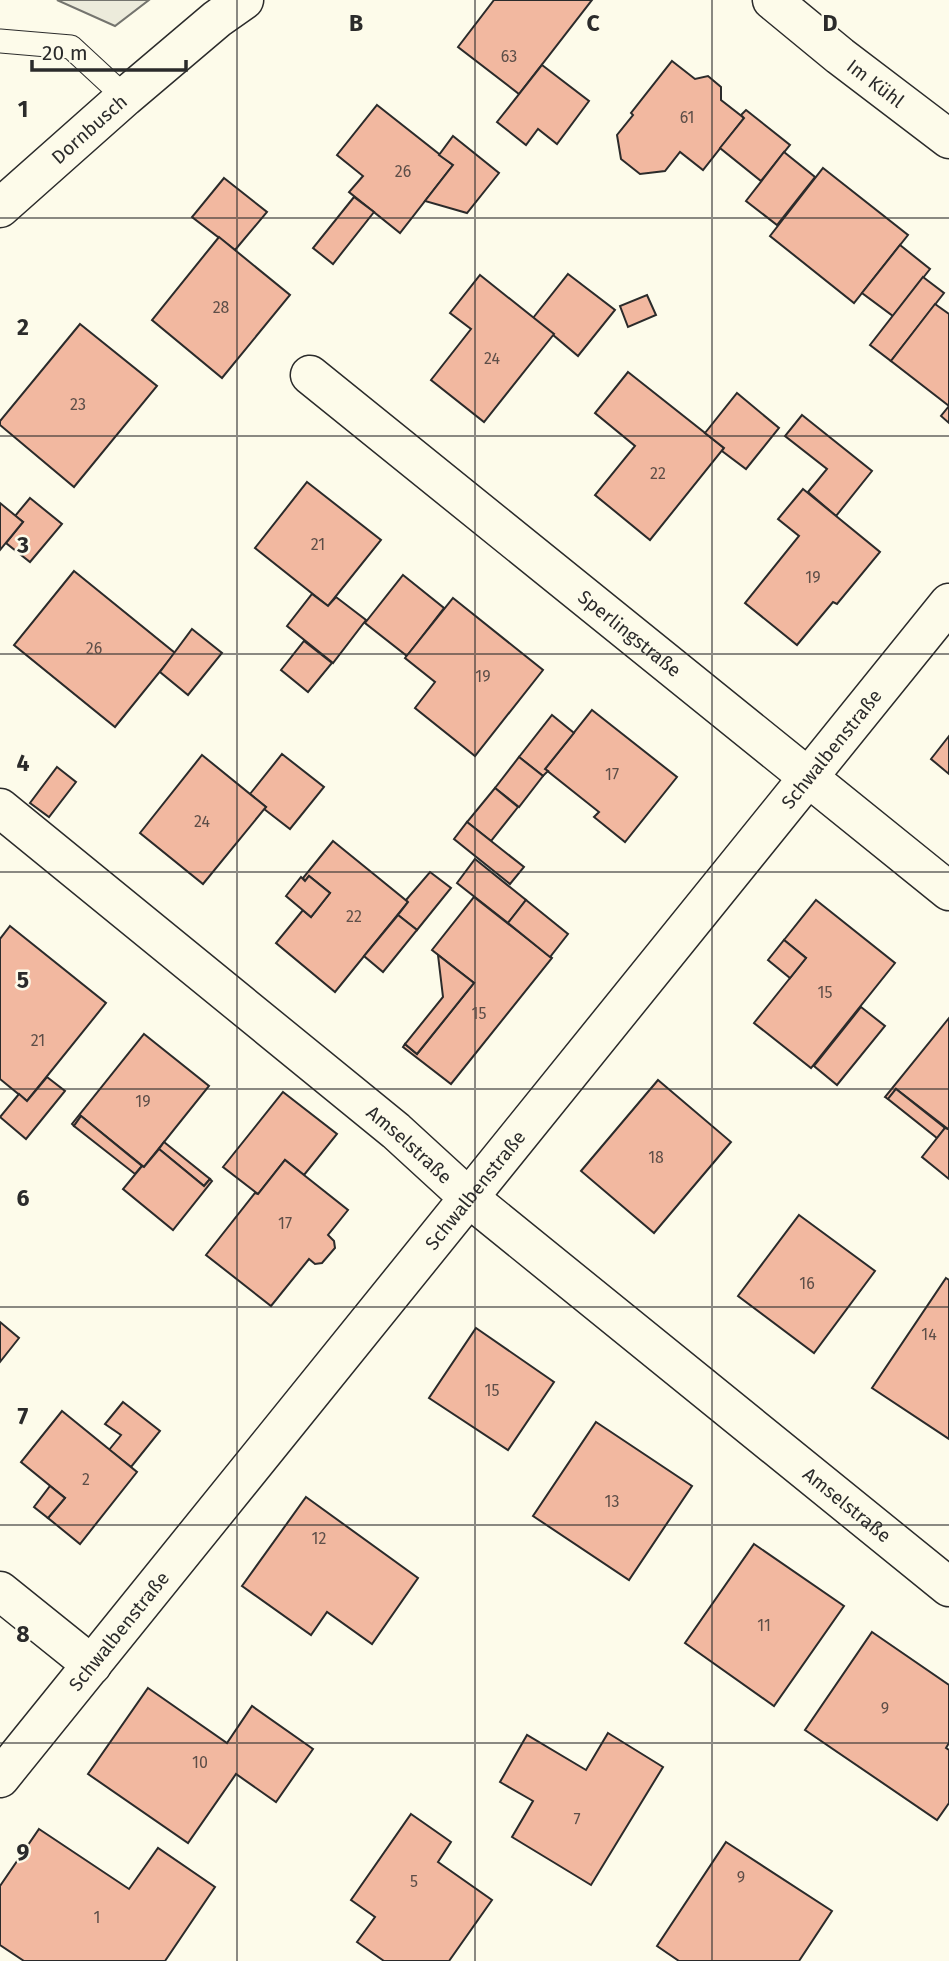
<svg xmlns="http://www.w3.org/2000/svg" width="949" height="1961" font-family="'Fira Sans',sans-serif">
<rect width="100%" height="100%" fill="#fdfbea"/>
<path fill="#ecebdb" stroke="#74746e" stroke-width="2" d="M 57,0 L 149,0 L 115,26 Z"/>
<g fill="#f2b8a0" stroke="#2b2b2b" stroke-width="2">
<path d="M 494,0 L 592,0 L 519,94 L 458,47 Z"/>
<path d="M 672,61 L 695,79 L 708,76 L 721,87 L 721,100 L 744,118 L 703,170 L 680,152 L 665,171 L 640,174 L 621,159 L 617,135 L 633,115 L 631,113 Z"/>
<path d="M 542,65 L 589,101 L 557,144 L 538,129 L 526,145 L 497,122 Z"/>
<path d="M 377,105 L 453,165 L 400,233 L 349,192 L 363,176 L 337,155 Z"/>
<path d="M 746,110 L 790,145 L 761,181 L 720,148 L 744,118 L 741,115 Z"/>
<path d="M 453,136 L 499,173 L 467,213 L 425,201 L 453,165 L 439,155 Z"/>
<path d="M 784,152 L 815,177 L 777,225 L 746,201 Z"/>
<path d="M 823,168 L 908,235 L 854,303 L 770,236 Z"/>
<path d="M 224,178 L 267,212 L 235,250 L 192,217 Z"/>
<path d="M 354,197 L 374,212 L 333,264 L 313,248 Z"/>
<path d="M 219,237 L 290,295 L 222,378 L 152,320 Z"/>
<path d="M 900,245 L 930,269 L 893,316 L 862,293 Z"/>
<path d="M 568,274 L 615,310 L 578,356 L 533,318 Z"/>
<path d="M 480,275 L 554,334 L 484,422 L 431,380 L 471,329 L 450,313 Z"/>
<path d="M 923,277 L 944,293 L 891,361 L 870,345 Z"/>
<path d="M 647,295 L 656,315 L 628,327 L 620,306 Z"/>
<path d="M 935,304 L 949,314 L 949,423 L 941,416 L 949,406 L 891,361 Z"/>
<path d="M 80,324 L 157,386 L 74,487 L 0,425 L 0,421 Z"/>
<path d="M 628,372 L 724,448 L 650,540 L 595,495 L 635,446 L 595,413 Z"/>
<path d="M 737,393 L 779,428 L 746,469 L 722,451 L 724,448 L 705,433 Z"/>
<path d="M 802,415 L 872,471 L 836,516 L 808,492 L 827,469 L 785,436 Z"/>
<path d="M 307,482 L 381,540 L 328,606 L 255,548 Z"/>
<path d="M 803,489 L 880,552 L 837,604 L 833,602 L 797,645 L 745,603 L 799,536 L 778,519 Z"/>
<path d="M 30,498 L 62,524 L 30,562 L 6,543 L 23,522 L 15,516 Z"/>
<path d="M 0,503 L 23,522 L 0,550 Z"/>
<path d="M 74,571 L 175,653 L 115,727 L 14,645 Z"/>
<path d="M 403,575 L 444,608 L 407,656 L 365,623 Z"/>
<path d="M 312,594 L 328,606 L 336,597 L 366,620 L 333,663 L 287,626 Z"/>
<path d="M 453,598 L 543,670 L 475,756 L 415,708 L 435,682 L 405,658 Z"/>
<path d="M 192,629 L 222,653 L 188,695 L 160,672 Z"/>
<path d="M 304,641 L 332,663 L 308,692 L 281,670 Z"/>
<path d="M 592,710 L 677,777 L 625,842 L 594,817 L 599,812 L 545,769 Z"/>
<path d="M 552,715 L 574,733 L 545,769 L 548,771 L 543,776 L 519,757 Z"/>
<path d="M 949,736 L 949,774 L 931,759 Z"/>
<path d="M 282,754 L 324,787 L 290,829 L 264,809 L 266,807 L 250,794 Z"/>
<path d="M 202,755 L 266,807 L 203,884 L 140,833 Z"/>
<path d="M 519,757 L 543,776 L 519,807 L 495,788 Z"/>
<path d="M 57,767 L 76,782 L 49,817 L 30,803 Z"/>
<path d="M 495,788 L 518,807 L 491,841 L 467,822 Z"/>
<path d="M 467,822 L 524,867 L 510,884 L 454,839 Z"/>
<path d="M 333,841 L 408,902 L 335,992 L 276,943 L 303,910 L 311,917 L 330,893 L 309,876 L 305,881 L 303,878 Z"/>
<path d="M 475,859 L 526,900 L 508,923 L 457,883 Z"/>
<path d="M 430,872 L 451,888 L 417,930 L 398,915 L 408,902 L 406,900 Z"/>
<path d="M 309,876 L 330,893 L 311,917 L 286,896 L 301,877 L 305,881 Z"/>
<path d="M 474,897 L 552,958 L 451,1084 L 403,1047 L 405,1044 L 417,1054 L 474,983 L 432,950 Z"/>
<path d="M 526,900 L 568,934 L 550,957 L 508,923 Z"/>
<path d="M 816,900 L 895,963 L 811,1068 L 754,1023 L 806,958 L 784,940 Z"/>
<path d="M 398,915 L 417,930 L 383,972 L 364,956 Z"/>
<path d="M 10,926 L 106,1003 L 27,1101 L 0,1079 L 0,939 Z"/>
<path d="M 784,940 L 806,958 L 790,978 L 768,960 Z"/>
<path d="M 438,955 L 474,983 L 417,1054 L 405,1044 L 443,997 Z"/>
<path d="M 861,1007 L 885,1026 L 837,1085 L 814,1066 Z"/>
<path d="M 949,1018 L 949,1128 L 948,1129 L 896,1089 L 888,1099 L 885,1097 Z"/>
<path d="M 144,1034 L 209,1086 L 144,1167 L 81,1116 L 74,1126 L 72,1124 Z"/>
<path d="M 47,1077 L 65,1091 L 26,1139 L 0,1117 L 19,1094 L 27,1101 Z"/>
<path d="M 658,1080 L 731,1142 L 654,1233 L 581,1171 Z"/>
<path d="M 896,1089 L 945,1128 L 937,1138 L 888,1099 Z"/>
<path d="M 283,1092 L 337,1134 L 304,1175 L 285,1160 L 258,1194 L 223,1167 Z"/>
<path d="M 81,1116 L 142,1166 L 135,1174 L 74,1126 Z"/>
<path d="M 945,1128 L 948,1129 L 949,1128 L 949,1179 L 922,1157 Z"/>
<path d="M 164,1142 L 210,1179 L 204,1186 L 159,1149 Z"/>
<path d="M 159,1149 L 204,1186 L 210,1179 L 212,1181 L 173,1230 L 123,1189 L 142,1166 L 144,1167 Z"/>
<path d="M 285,1160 L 348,1210 L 328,1235 L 334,1241 L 335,1248 L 322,1263 L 315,1264 L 309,1259 L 271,1306 L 206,1255 L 255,1193 L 258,1194 Z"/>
<path d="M 799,1215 L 875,1271 L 814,1353 L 738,1296 Z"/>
<path d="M 946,1278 L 949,1280 L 949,1439 L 872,1388 Z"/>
<path d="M 0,1322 L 19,1338 L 0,1362 Z"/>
<path d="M 476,1328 L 554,1382 L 508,1450 L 429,1398 Z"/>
<path d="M 123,1402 L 160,1431 L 131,1467 L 109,1450 L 121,1435 L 105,1424 Z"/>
<path d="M 62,1411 L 137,1472 L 80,1544 L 48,1518 L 65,1498 L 21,1462 Z"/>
<path d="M 596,1422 L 692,1486 L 629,1580 L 533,1516 Z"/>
<path d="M 50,1486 L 65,1498 L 48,1518 L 34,1507 Z"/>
<path d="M 306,1497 L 418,1578 L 372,1644 L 327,1612 L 311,1635 L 242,1586 Z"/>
<path d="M 754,1544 L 844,1606 L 774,1706 L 685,1643 Z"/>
<path d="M 872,1632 L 949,1685 L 949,1743 L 946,1748 L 949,1750 L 949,1803 L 937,1820 L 805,1730 Z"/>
<path d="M 148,1688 L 227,1743 L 252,1706 L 313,1749 L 276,1802 L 236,1774 L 188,1843 L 88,1774 Z"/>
<path d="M 608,1733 L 663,1767 L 591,1885 L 512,1837 L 533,1801 L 500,1782 L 527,1735 L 586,1770 Z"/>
<path d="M 411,1814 L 451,1842 L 438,1862 L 492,1900 L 449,1961 L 384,1961 L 357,1942 L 375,1917 L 351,1900 Z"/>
<path d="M 39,1829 L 129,1889 L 158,1848 L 215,1887 L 165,1961 L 24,1961 L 0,1945 L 0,1886 Z"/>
<path d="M 726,1842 L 832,1911 L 799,1961 L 679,1961 L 657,1946 Z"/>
</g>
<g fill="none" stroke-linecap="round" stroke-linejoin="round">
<defs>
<path id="service" d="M 0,41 L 71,47 L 125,97"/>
<g id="minor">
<path id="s1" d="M 772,0 L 840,56 L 949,139"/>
<path id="s2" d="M 310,375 L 949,891"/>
<path id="s3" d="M 0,808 L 396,1131 L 468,1197 L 949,1587"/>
<path d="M 0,1591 L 92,1665"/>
<path id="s4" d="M 0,1778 L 949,603"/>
</g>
<g id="tertiary">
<path id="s5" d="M 0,208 L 125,97 L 217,19 L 244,0"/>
</g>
</defs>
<use href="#service" stroke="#2b2b2b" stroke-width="25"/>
<use href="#minor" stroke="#2b2b2b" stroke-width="41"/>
<use href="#tertiary" stroke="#2b2b2b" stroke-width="41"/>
<use href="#service" stroke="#fdfbea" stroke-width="23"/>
<use href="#minor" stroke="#fdfbea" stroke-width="38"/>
<use href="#tertiary" stroke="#fdfbea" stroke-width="38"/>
</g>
<path fill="none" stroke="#2b2b2b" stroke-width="2" stroke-opacity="0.55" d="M 237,0 L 237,1961M 475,0 L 475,1961M 712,0 L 712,1961M 0,218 L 949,218M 0,436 L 949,436M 0,654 L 949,654M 0,872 L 949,872M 0,1089 L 949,1089M 0,1307 L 949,1307M 0,1525 L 949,1525M 0,1743 L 949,1743"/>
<g text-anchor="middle" stroke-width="5" stroke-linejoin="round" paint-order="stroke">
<g font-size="16" fill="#5d4e48">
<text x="509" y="62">63</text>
<text x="687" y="123">61</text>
<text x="403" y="177">26</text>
<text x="221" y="313">28</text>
<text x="492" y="364">24</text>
<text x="78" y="410">23</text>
<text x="658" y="479">22</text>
<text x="318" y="550">21</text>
<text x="813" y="583">19</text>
<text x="94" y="654">26</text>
<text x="483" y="682">19</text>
<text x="612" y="780">17</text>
<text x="202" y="827">24</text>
<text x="354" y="922">22</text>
<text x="825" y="998">15</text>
<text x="479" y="1019">15</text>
<text x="38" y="1046">21</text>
<text x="143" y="1107">19</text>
<text x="656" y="1163">18</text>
<text x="285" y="1229">17</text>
<text x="807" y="1289">16</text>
<text x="929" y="1340">14</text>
<text x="492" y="1396">15</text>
<text x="86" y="1485">2</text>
<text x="612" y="1507">13</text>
<text x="319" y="1544">12</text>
<text x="764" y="1631">11</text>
<text x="885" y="1714">9</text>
<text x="200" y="1768">10</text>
<text x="577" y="1825">7</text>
<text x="741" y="1883">9</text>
<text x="414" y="1887">5</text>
<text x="97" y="1923">1</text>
</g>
<g font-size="19" fill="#2b2b2b" stroke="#fdfbea">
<text dy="7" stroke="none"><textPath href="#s1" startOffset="133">Im Kühl</textPath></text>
<text dy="7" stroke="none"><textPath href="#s5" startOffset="119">Dornbusch</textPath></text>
<text dy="7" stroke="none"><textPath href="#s2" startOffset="411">Sperlingstraße</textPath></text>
<text dy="7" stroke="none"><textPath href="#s4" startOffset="1323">Schwalbenstraße</textPath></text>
<text dy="7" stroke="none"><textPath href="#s3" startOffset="530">Amselstraße</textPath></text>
<text dy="7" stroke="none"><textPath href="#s4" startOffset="756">Schwalbenstraße</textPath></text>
<text dy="7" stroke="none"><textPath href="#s3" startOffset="1097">Amselstraße</textPath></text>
<text dy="7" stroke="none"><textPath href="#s4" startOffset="189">Schwalbenstraße</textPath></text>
</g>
</g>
<g font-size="23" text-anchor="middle" font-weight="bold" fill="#2b2b2b" stroke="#fdfbea" stroke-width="5" stroke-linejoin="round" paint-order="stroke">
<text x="356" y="31">B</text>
<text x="593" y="31">C</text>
<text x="830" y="31">D</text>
<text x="23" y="117">1</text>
<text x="23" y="335">2</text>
<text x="23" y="553">3</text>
<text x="23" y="771">4</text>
<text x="23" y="988">5</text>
<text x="23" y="1206">6</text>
<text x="23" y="1424">7</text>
<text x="23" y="1642">8</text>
<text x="23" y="1860">9</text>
</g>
<path d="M32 60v10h154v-10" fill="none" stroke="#2b2b2b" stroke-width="3.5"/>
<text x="42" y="60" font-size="21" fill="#2b2b2b" stroke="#fdfbea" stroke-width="5" paint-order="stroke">20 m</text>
</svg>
